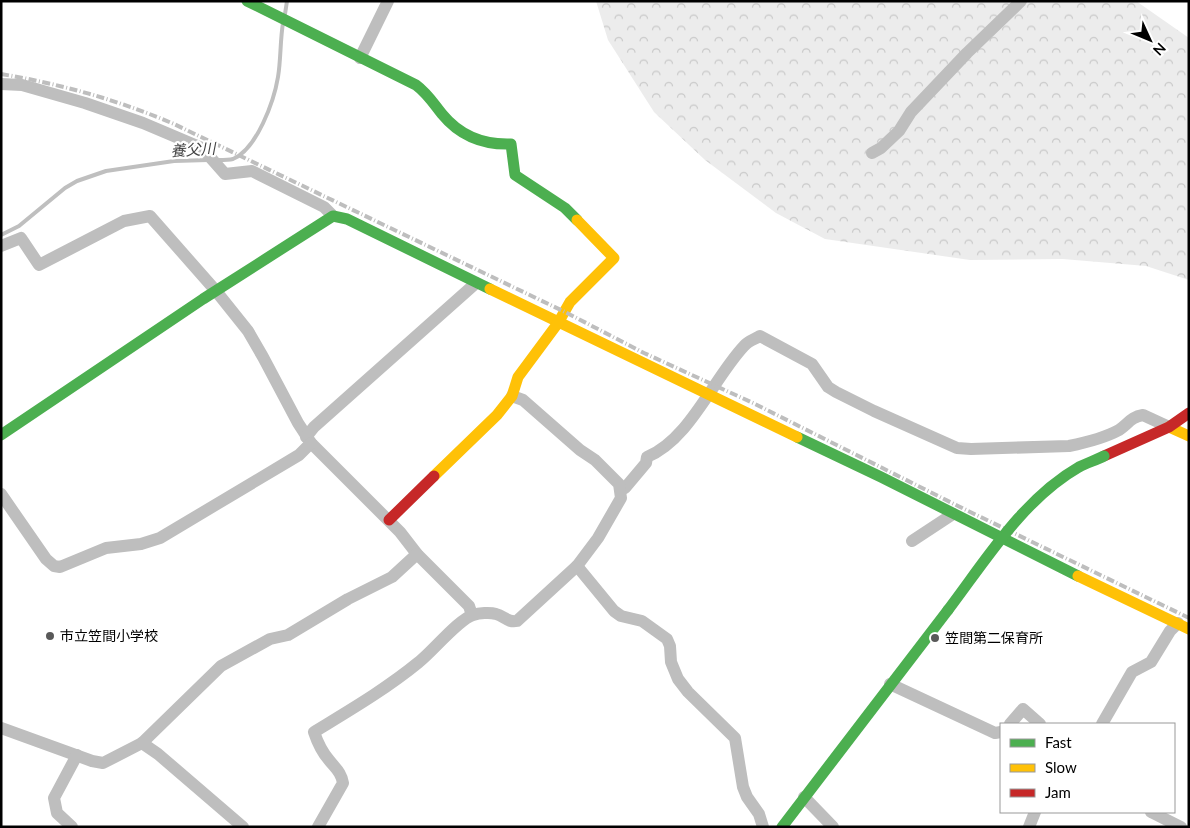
<svg xmlns="http://www.w3.org/2000/svg" width="1190" height="828" font-family="Lato,'Noto Sans JP',sans-serif">
<defs>
<pattern id="forest-crowns" width="20" height="18" patternUnits="userSpaceOnUse" patternTransform="scale(1.25)"><rect width="20" height="18" fill="#ececec"/><path d="M2 6a3 3 0 1 1 6 0M12 15a3 3 0 1 1 6 0" fill="none" stroke="#c9c9c9"/></pattern>
</defs>
<rect width="100%" height="100%" fill="#fff"/>
<path fill="url(#forest-crowns)" d="M 596,1 L 1136,1 L 1189,38 L 1189,280 L 1146,266 L 1063,259 L 970,260 L 825,239 L 776,213 L 705,160 L 654,112 L 608,40 Z"/>
<g fill="none" stroke-linecap="round" stroke-linejoin="round">
<g stroke="#bfbfbf" stroke-width="4">
<path d="M 285,14 L 287,1"/>
<path d="M 218,160 C 222,160 229,160 233,159 C 257,149 274,101 278,77 C 281,59 280,41 283,23"/>
<path d="M 1,235 L 19,226 L 65,188 L 77,181 L 106,171 L 174,161 L 208,160"/>
</g>
<g stroke="#bebebe" stroke-width="12">
<path d="M 360,58 L 388,1"/>
<path d="M 1,84 L 22,85 L 85,103 L 143,123 L 202,148 L 225,174 L 252,171 L 324,207 L 333,216"/>
<path d="M 872,153 L 881,148 L 899,131 L 911,112 L 967,53 L 1021,1"/>
<path d="M 1,246 L 21,238 L 39,265 L 124,221 L 150,216 L 216,291 L 248,331 L 263,357 L 298,423 L 311,443 L 400,532 L 417,554 L 469,606 L 472,615"/>
<path d="M 306,437 L 314,427 L 476,283"/>
<path d="M 621,490 L 625,488 L 646,463 L 647,457 C 690,439 713,379 744,346 C 748,341 755,339 760,336 L 812,364 L 828,387 L 836,392 L 874,411 L 957,448 L 971,449 L 1069,446 C 1084,443 1106,437 1119,430 C 1128,424 1131,417 1143,415 L 1169,427"/>
<path d="M 1,494 L 46,559 L 54,566 L 60,567 L 106,548 L 141,544 L 160,538 L 299,455 L 311,443"/>
<path d="M 912,541 L 953,514"/>
<path d="M 577,566 L 614,611 L 621,616 L 642,621 L 667,639 L 670,646 L 671,662 L 678,679 L 688,692 L 735,738 L 743,787 L 747,797 L 759,814 L 763,827"/>
<path d="M 890,684 L 995,733 L 1001,732"/>
<path d="M 1010,724 L 1023,709 L 1040,724"/>
<path d="M 1102,724 L 1132,672 L 1151,662 L 1170,631 L 1178,623"/>
<path d="M 1,728 L 92,761 L 103,763 L 142,743 L 221,666 L 270,639 L 288,635 L 348,599 L 392,577 L 417,554"/>
<path d="M 142,743 L 158,754 L 243,827"/>
<path d="M 804,797 L 833,827"/>
<path d="M 1151,812 L 1181,827"/>
<path d="M 72,827 L 57,813 L 54,798 L 77,755"/>
<path d="M 318,827 L 343,783 C 341,772 336,769 329,760 C 322,752 317,741 314,732 C 350,710 386,689 419,662 C 432,652 459,619 473,615 C 479,613 490,612 496,614 C 504,616 508,623 517,621 L 577,566 L 598,538 L 621,498 L 619,484 L 595,460 L 580,450 L 523,400 L 512,396"/>
<path d="M 1029,827 L 1035,812"/>
</g>
<g stroke="#4caf50" stroke-width="11">
<path d="M 247,1 L 416,85 C 427,93 434,104 442,114 C 460,136 483,145 511,144 L 515,175 L 565,208 L 577,220"/>
<path d="M 1,435 L 203,299 L 333,216 L 347,219 L 490,289"/>
<path d="M 797,437 L 881,477 L 1078,576"/>
<path d="M 782,827 L 948,610"/>
</g>
<g stroke="#ffc107" stroke-width="11">
<path d="M 490,289 L 797,437"/>
<path d="M 1169,427 L 1189,436"/>
<path d="M 434,476 L 497,415 L 512,396 L 518,377 L 558,323 L 570,302 L 614,258 L 577,220"/>
<path d="M 1078,576 L 1189,629"/>
</g>
<g stroke="#c62828" stroke-width="11">
<path d="M 1104,456 L 1169,427 L 1189,413"/>
<path d="M 389,520 L 434,476"/>
</g>
<path stroke="#bebebe" stroke-width="4" stroke-dasharray="8 2.5 1 2.5" stroke-linecap="butt" d="M 1,74 C 61,84 118,100 174,124 L 565,312 L 644,353 L 753,403 L 958,506 L 1189,618"/>
<path stroke="#4caf50" stroke-width="11" d="M 948,610 C 986,560 1023,499 1079,467 C 1087,463 1096,460 1104,456"/>
</g>
<g fill="#595959" stroke="#fff" stroke-width="2">
<circle cx="50" cy="636" r="5"/>
<circle cx="935" cy="638" r="5"/>
</g>
<g text-anchor="middle" stroke-width="4.5" stroke-linejoin="round" paint-order="stroke">
<g font-size="14" fill="#000" stroke="#fff" text-anchor="start">
<text x="60" y="641">市立笠間小学校</text>
<text x="945" y="643">笠間第二保育所</text>
</g>
<g font-size="15" font-style="italic" fill="#444" stroke="#fff">
<text transform="translate(193 150) rotate(-3)" y="5">養父川</text>
</g>
</g>
<rect width="1190" height="828" fill="none" stroke="#000000" stroke-width="5"/>
<rect x="1000" y="723" width="175" height="90" fill="#ffffff" stroke="#999999"/>
<rect x="1010" y="739" width="25" height="8" fill="#4caf50" stroke="#999999"/>
<text x="1045" y="748" font-size="15" fill="#000000">Fast</text>
<rect x="1010" y="764" width="25" height="8" fill="#ffc107" stroke="#999999"/>
<text x="1045" y="773" font-size="15" fill="#000000">Slow</text>
<rect x="1010" y="789" width="25" height="8" fill="#c62828" stroke="#999999"/>
<text x="1045" y="798" font-size="15" fill="#000000">Jam</text>
<g transform="translate(1150 40) rotate(134)" stroke="#ffffff" stroke-width="4" paint-order="stroke">
<path d="M0-4L9 19L0 12L-9 19Z" fill="#000000"/>
<text y="-8" font-size="14" font-weight="bold" text-anchor="middle" fill="#000000">N</text>
</g>
</svg>
